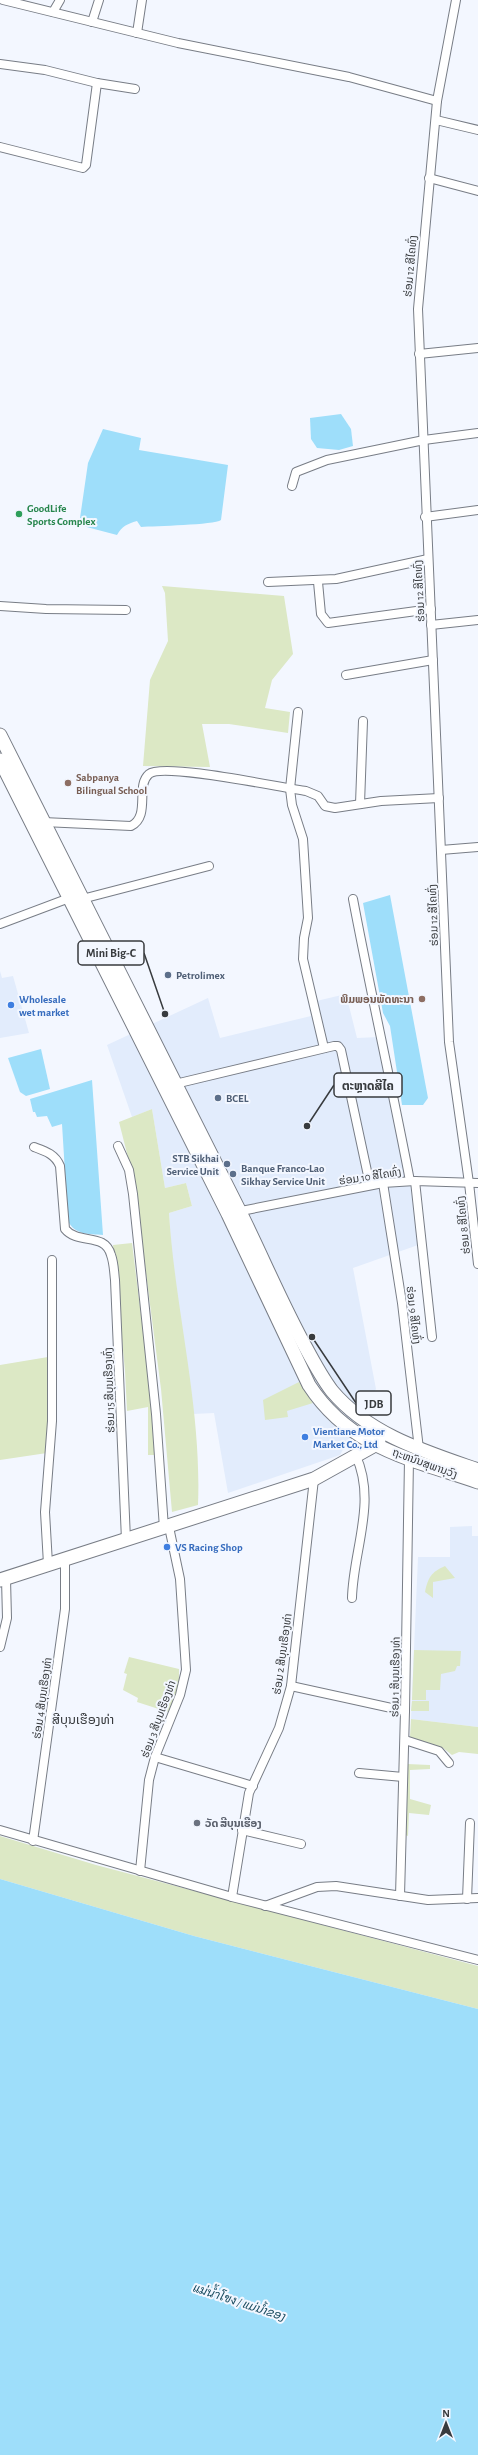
<svg xmlns="http://www.w3.org/2000/svg" width="478" height="2455" font-family="'Alegreya Sans','Noto Sans Lao',Sarabun,sans-serif">
<rect width="100%" height="100%" fill="#f3f7ff"/>
<g fill="#e2ecfc">
<path d="M 0,971 L 2,978 L 13,976 L 29,1033 L 0,1038 Z"/>
<path d="M 346,994 L 357,1038 L 379,1037 L 410,1181 L 418,1245 L 353,1268 L 376,1389 L 340,1455 L 228,1493 L 214,1413 L 193,1414 L 172,1263 L 169,1213 L 192,1206 L 186,1183 L 165,1188 L 152,1109 L 132,1117 L 107,1045 L 208,998 L 220,1038 L 311,1016 L 308,1003 Z"/>
<path d="M 472,1526 L 472,1536 L 478,1536 L 478,1727 L 411,1719 L 418,1557 L 450,1557 L 450,1527 Z"/>
</g>
<g fill="#dce8c5">
<path d="M 162,586 L 284,596 L 293,654 L 272,680 L 265,708 L 290,712 L 288,733 L 229,724 L 202,724 L 210,767 L 143,766 L 150,680 L 168,641 L 165,593 Z"/>
<path d="M 152,1109 L 165,1188 L 186,1183 L 192,1206 L 169,1213 C 175,1310 202,1407 198,1505 L 172,1512 L 161,1389 L 134,1181 L 119,1122 Z"/>
<path d="M 132,1243 L 148,1371 L 155,1455 L 148,1455 L 148,1407 L 127,1411 L 125,1371 L 113,1245 Z"/>
<path d="M 48,1357 L 47,1453 L 0,1460 L 0,1365 Z"/>
<path d="M 299,1382 L 313,1403 L 287,1411 L 288,1417 L 265,1420 L 263,1400 Z"/>
<path d="M 445,1566 L 455,1578 L 433,1582 L 433,1598 L 425,1592 C 428,1578 431,1572 445,1566 Z"/>
<path d="M 414,1650 L 461,1651 L 460,1666 L 457,1666 L 455,1671 L 441,1674 L 440,1690 L 426,1690 L 426,1700 L 412,1700 Z"/>
<path d="M 129,1657 L 179,1669 L 179,1689 L 168,1712 L 137,1702 L 138,1698 L 123,1690 L 127,1674 L 124,1673 Z"/>
<path d="M 412,1701 L 429,1701 L 429,1711 L 411,1711 Z"/>
<path d="M 411,1719 L 478,1727 L 478,1754 L 459,1752 L 452,1755 L 443,1748 L 410,1737 Z"/>
<path d="M 407,1764 L 430,1765 L 430,1769 L 410,1770 L 410,1799 L 431,1805 L 429,1815 L 409,1813 L 408,1836 L 403,1834 Z"/>
<path d="M 0,1836 L 96,1865 L 478,1966 L 478,2009 L 194,1936 L 0,1879 Z"/>
</g>
<g fill="#9edefa">
<path d="M 341,414 L 351,429 L 353,446 L 339,450 L 317,448 L 311,439 L 310,418 Z"/>
<path d="M 103,429 L 141,438 L 139,450 L 228,465 L 221,520 C 214,525 155,526 141,527 L 137,521 C 127,524 122,526 117,535 L 79,525 L 88,463 Z"/>
<path d="M 390,895 L 428,1098 L 423,1105 L 402,1105 L 390,1026 L 383,1013 L 363,903 Z"/>
<path d="M 41,1049 L 50,1089 L 26,1096 L 20,1092 L 8,1058 Z"/>
<path d="M 92,1080 L 103,1235 C 89,1234 75,1235 68,1221 L 62,1124 L 52,1127 L 47,1116 L 37,1117 L 35,1112 L 33,1112 L 30,1099 Z"/>
<path d="M 0,1879 L 194,1936 L 478,2009 L 478,2455 L 0,2455 Z"/>
</g>
<g fill="none" stroke-linecap="round" stroke-linejoin="round">
<defs>
<g id="minor">
<path d="M 3,0 L 178,43 L 349,77 L 437,101"/>
<path d="M 456,0 L 437,101 L 418,309 L 449,1042 L 469,1183 L 478,1264"/>
<path d="M 53,12 L 60,0"/>
<path d="M 92,22 L 99,0"/>
<path d="M 137,33 L 142,0"/>
<path d="M 0,64 L 45,70 L 97,83 L 135,89"/>
<path d="M 436,120 L 478,130"/>
<path d="M 0,147 L 83,168 L 86,165 L 97,83"/>
<path d="M 429,178 L 478,191"/>
<path d="M 419,354 L 478,348"/>
<path d="M 292,486 L 296,472 L 327,460 L 424,440 L 478,433"/>
<path d="M 425,517 L 478,510"/>
<path d="M 268,582 L 336,579 L 428,559"/>
<path d="M 318,582 L 321,614 L 328,623 L 431,609"/>
<path d="M 0,606 L 46,609 L 126,610"/>
<path d="M 431,625 L 478,620"/>
<path d="M 346,675 L 433,660"/>
<path d="M 298,712 L 290,789 L 292,805 L 303,839 L 308,918 L 304,938 L 303,959 L 324,1048"/>
<path d="M 360,804 L 363,721"/>
<path d="M 43,822 L 131,826 C 151,816 135,786 149,774 C 163,762 282,788 306,791 L 318,796 L 325,806 L 335,808 L 381,801 L 439,798"/>
<path d="M 441,850 L 478,847"/>
<path d="M 82,899 L 209,866"/>
<path d="M 353,899 C 371,994 392,1087 410,1181"/>
<path d="M 0,924 L 72,897"/>
<path d="M 175,1084 L 334,1046 L 338,1046 L 341,1050 L 370,1185"/>
<path d="M 118,1146 L 129,1170 L 133,1194 L 156,1414 L 164,1528"/>
<path d="M 34,1147 C 45,1151 55,1154 60,1166 L 65,1229 C 78,1245 105,1232 111,1255 C 114,1263 114,1272 115,1280 L 126,1540"/>
<path d="M 415,1181 L 432,1337"/>
<path d="M 383,1183 L 402,1303 L 419,1449"/>
<path d="M 236,1212 L 383,1183 L 415,1181 L 478,1183"/>
<path d="M 48,1564 L 45,1512 L 52,1421 L 52,1260"/>
<path d="M 352,1598 C 353,1551 377,1502 356,1456"/>
<path d="M 0,1647 L 7,1618 L 6,1579"/>
<path d="M 291,1686 L 405,1711"/>
<path d="M 405,1740 L 439,1751 L 449,1763"/>
<path d="M 155,1757 L 253,1786"/>
<path d="M 359,1773 L 403,1777"/>
<path d="M 0,1830 L 232,1897 L 478,1960"/>
<path d="M 242,1830 L 301,1844"/>
<path d="M 33,1841 L 65,1609 L 65,1559"/>
<path d="M 140,1871 L 149,1780 L 155,1757 L 180,1695 L 186,1670 L 180,1579 L 169,1527"/>
<path d="M 400,1896 L 405,1711 L 409,1459"/>
<path d="M 232,1897 L 249,1793 L 279,1728 L 291,1686 L 314,1479"/>
<path d="M 467,1899 L 470,1823"/>
<path d="M 265,1906 L 317,1887 L 336,1886 L 428,1900 L 478,1898"/>
</g>
<g id="trunk">
<path d="M 0,735 C 81,893 158,1052 239,1210 C 262,1256 281,1303 306,1348 C 314,1363 322,1378 332,1391 C 369,1435 426,1452 478,1470"/>
<path d="M 0,760 L 228,1214 L 309,1385 C 350,1448 411,1459 478,1482"/>
<path d="M 0,1580 L 314,1479 L 375,1445 L 379,1440"/>
</g>
</defs>
<use href="#minor" stroke="#787d86" stroke-width="10"/>
<use href="#trunk" stroke="#787d86" stroke-width="15"/>
<use href="#minor" stroke="#fff" stroke-width="8"/>
<use href="#trunk" stroke="#fff" stroke-width="13"/>
</g>
<circle fill="#2e9e5b" stroke="#f3f7ff" stroke-width="1.5" cx="19" cy="514" r="4"/>
<g fill="#8d6e63" stroke="#f3f7ff" stroke-width="1.5">
<circle cx="68" cy="783" r="4"/>
<circle cx="422" cy="999" r="4"/>
</g>
<g fill="#5c6f8a" stroke="#f3f7ff" stroke-width="1.5">
<circle cx="168" cy="975" r="4"/>
<circle cx="218" cy="1098" r="4"/>
<circle cx="227" cy="1164" r="4"/>
<circle cx="233" cy="1174" r="4"/>
</g>
<g fill="#3f7fe0" stroke="#f3f7ff" stroke-width="1.5">
<circle cx="11" cy="1005" r="4"/>
<circle cx="305" cy="1437" r="4"/>
<circle cx="167" cy="1547" r="4"/>
</g>
<circle fill="#6b7280" stroke="#f3f7ff" stroke-width="1.5" cx="197" cy="1823" r="4"/>
<g text-anchor="middle" stroke-width="4" stroke-linejoin="round" paint-order="stroke">
<g font-size="11" fill="#383b3e" stroke="#f3f7ff">
<text transform="translate(410 266) rotate(-85)" y="4">ຮ່ອມ 12 ສີໄຄທົ່ງ</text>
<text transform="translate(419 591) rotate(-93)" y="4">ຮ່ອມ 12 ສີໄຄທົ່ງ</text>
<text transform="translate(433 915) rotate(-92)" y="4">ຮ່ອມ 12 ສີໄຄທົ່ງ</text>
<text transform="translate(370 1176) rotate(-9)" y="4">ຮ່ອມ 10 ສີໄຄທົ່ງ</text>
<text transform="translate(463 1225) rotate(-96)" y="4">ຮ່ອມ 8 ສີໄຄທົ່ງ</text>
<text transform="translate(414 1315) rotate(83)" y="4">ຮ່ອມ 9 ສີໄຄທົ່ງ</text>
<text transform="translate(109 1390) rotate(-92)" y="4">ຮ່ອມ 15 ສີບຸນເຮືອງທົ່ງ</text>
<text transform="translate(425 1463) rotate(20)" y="4">ຖະຫນົນສຸພານຸວົງ</text>
<text transform="translate(282 1654) rotate(-82)" y="4">ຮ່ອມ 2 ສີບຸນເຮືອງທ່າ</text>
<text transform="translate(395 1677) rotate(-89)" y="4">ຮ່ອມ 1 ສີບຸນເຮືອງທ່າ</text>
<text transform="translate(42 1698) rotate(-82)" y="4">ຮ່ອມ 4 ສີບຸນເຮືອງທ່າ</text>
<text transform="translate(158 1719) rotate(-70)" y="4">ຮ່ອມ 3 ສີບຸນເຮືອງທ່າ</text>
</g>
<g font-size="11" font-weight="bold" fill="#27864d" stroke="#f3f7ff" text-anchor="start">
<text x="27" y="512">GoodLife<tspan x="27" dy="13">Sports Complex</tspan></text>
</g>
<g font-size="11" font-weight="bold" fill="#785e54" stroke="#f3f7ff" text-anchor="start">
<text x="76" y="781">Sabpanya<tspan x="76" dy="13">Bilingual School</tspan></text>
<text x="414" y="1003" text-anchor="end">ພິມພອນພັດທະນາ</text>
</g>
<g font-size="11" font-weight="bold" fill="#4e5e75" stroke="#f3f7ff" text-anchor="start">
<text x="176" y="979">Petrolimex</text>
<text x="226" y="1102">BCEL</text>
<text x="219" y="1162" text-anchor="end">STB Sikhai<tspan x="219" dy="13">Service Unit</tspan></text>
<text x="241" y="1172">Banque Franco-Lao<tspan x="241" dy="13">Sikhay Service Unit</tspan></text>
</g>
<g font-size="11" font-weight="bold" fill="#366cbe" stroke="#f3f7ff" text-anchor="start">
<text x="19" y="1003">Wholesale<tspan x="19" dy="13">wet market</tspan></text>
<text x="313" y="1435">Vientiane Motor<tspan x="313" dy="13">Market Co., Ltd</tspan></text>
<text x="175" y="1551">VS Racing Shop</text>
</g>
<g font-size="11" font-weight="bold" fill="#5b616d" stroke="#f3f7ff" text-anchor="start">
<text x="205" y="1827">ວັດ ສີບຸນເຮືອງ</text>
</g>
<g font-size="12" font-style="italic" fill="#194c60" stroke="#f3f7ff">
<text transform="translate(239 2302) rotate(18)" y="4">แม่น้ำโขง / ແມ່ນ້ຳຂອງ</text>
</g>
<g font-size="13" fill="#383b3e" stroke="#f3f7ff">
<text x="83" y="1724">ສີບຸນເຮືອງທ່າ</text>
</g>
</g>
<path fill="none" stroke="#383b3e" stroke-width="1.5" d="M165 1014L144 953M307 1126L334 1085M312 1337L356 1403"/>
<g fill="#383b3e" stroke="#f3f7ff" stroke-width="1.5">
<circle cx="165" cy="1014" r="4"/>
<circle cx="307" cy="1126" r="4"/>
<circle cx="312" cy="1337" r="4"/>
</g>
<g fill="#f3f7ff" stroke="#383b3e" stroke-width="1.5">
<rect x="78" y="941" width="66" height="24" rx="4"/>
<rect x="334" y="1073" width="68" height="24" rx="4"/>
<rect x="356" y="1391" width="35" height="24" rx="4"/>
</g>
<g font-size="12" text-anchor="middle" font-weight="bold" fill="#383b3e">
<text x="111" y="957">Mini Big-C</text>
<text x="368" y="1090">ຕະຫຼາດສີໄຄ</text>
<text x="374" y="1408">JDB</text>
</g>
<g transform="translate(446 2423)" stroke="#f3f7ff" stroke-width="3" paint-order="stroke">
<path d="M0-3L7 15L0 10L-7 15Z" fill="#383b3e"/>
<text y="-6" font-size="11" font-weight="bold" text-anchor="middle" fill="#383b3e">N</text>
</g>
</svg>
